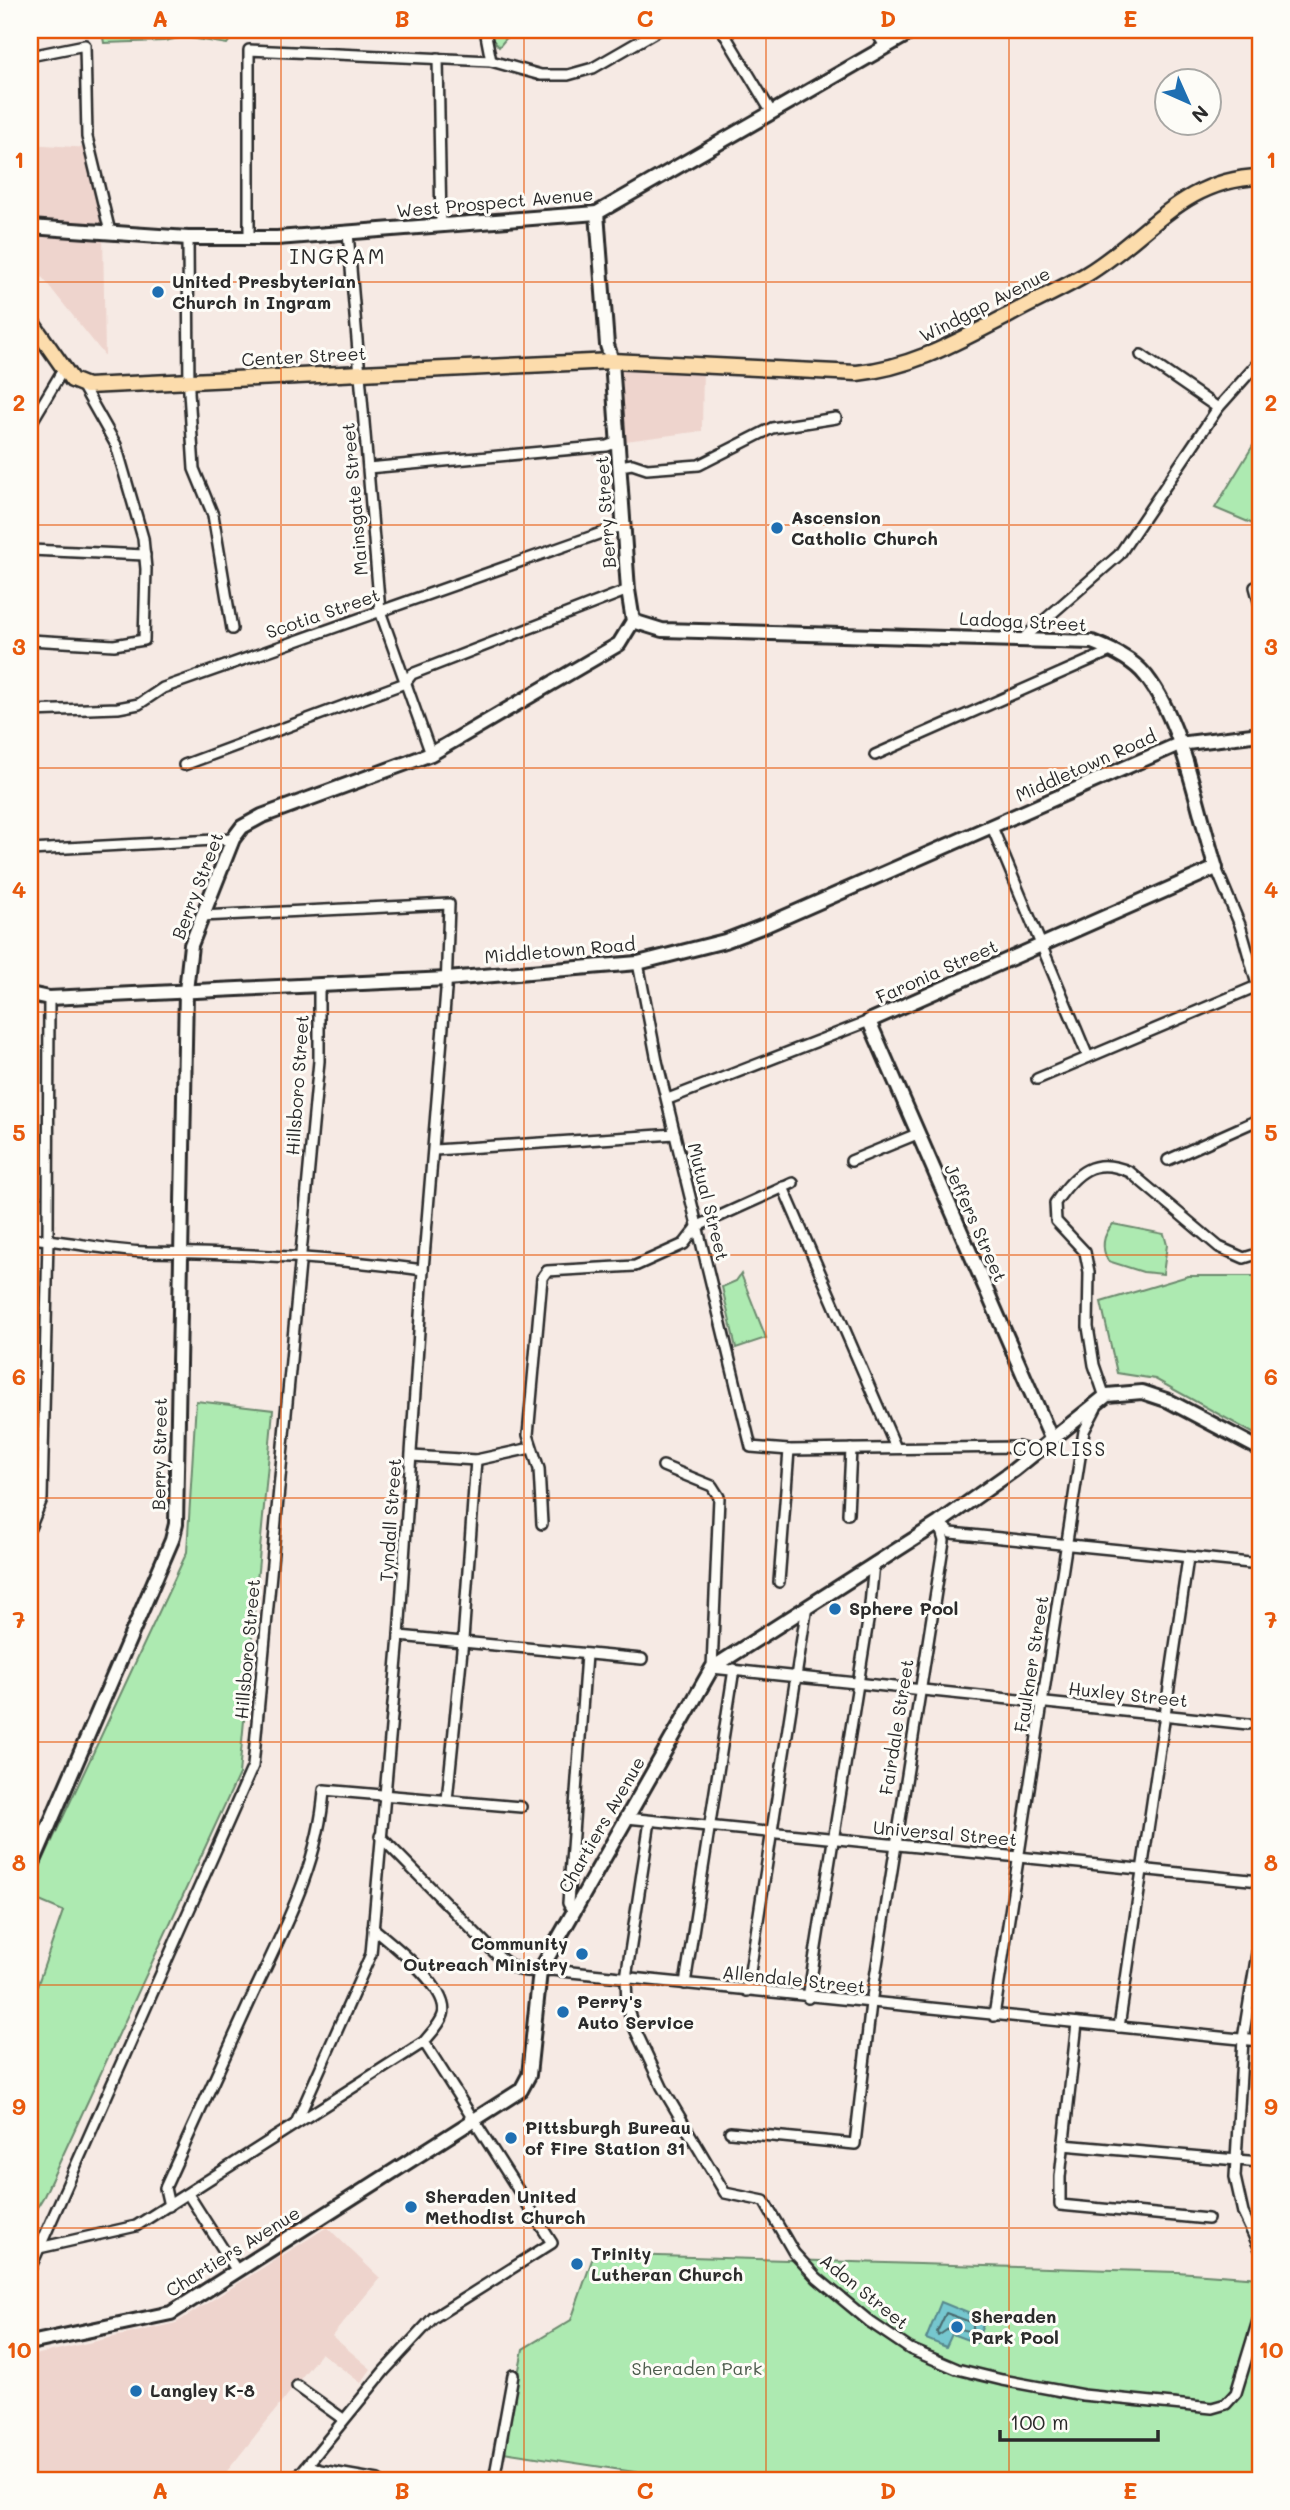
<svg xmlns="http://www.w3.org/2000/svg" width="1290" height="2510" font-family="Mali,sans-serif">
<rect width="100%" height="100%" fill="#f6eae4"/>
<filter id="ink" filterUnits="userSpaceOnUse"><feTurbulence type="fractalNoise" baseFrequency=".0143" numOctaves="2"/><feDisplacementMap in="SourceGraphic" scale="14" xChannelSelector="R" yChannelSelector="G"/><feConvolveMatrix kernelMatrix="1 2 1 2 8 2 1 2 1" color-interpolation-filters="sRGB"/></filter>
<g filter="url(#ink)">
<g fill="#eed4cd">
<path d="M 30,144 L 89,148 L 110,232 L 103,232 L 105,356 L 30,262 Z"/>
<path d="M 612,361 L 703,365 L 702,431 L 618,442 Z"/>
<path d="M 327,2227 L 380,2278 L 332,2336 L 371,2369 L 361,2383 L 321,2353 L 220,2480 L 38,2480 L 30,2473 L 30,2356 L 176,2323 Z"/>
</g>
<g fill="#adeab1" stroke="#6c8a6e" stroke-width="2">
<path d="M 106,30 L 237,30 L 227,44 L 184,37 L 164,41 L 104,43 L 102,32 Z"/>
<path d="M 491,30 L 513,30 L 499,47 L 492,39 Z"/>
<path d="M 1260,434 L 1260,517 L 1253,524 L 1215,508 Z"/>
<path d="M 1113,1224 L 1164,1234 L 1167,1245 L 1163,1274 L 1143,1272 L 1108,1261 C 1101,1248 1103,1235 1113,1224 Z"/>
<path d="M 741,1274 L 766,1338 L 736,1348 L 722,1287 L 736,1281 Z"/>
<path d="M 1188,1276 L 1260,1276 L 1260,1437 L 1155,1379 L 1117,1373 L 1101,1302 Z"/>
<path d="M 196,1401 L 273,1410 L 239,1774 L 44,2196 L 30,2219 L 30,2007 L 63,1911 L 30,1897 L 30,1888 L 187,1552 Z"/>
<path d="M 594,2254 L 1177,2272 L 1260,2278 L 1260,2480 L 687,2480 L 503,2452 L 523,2349 L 571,2320 Z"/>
</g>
<path fill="#76c7cf" stroke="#58898d" stroke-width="2" d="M 941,2302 L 985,2320 L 976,2343 L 952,2334 L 946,2347 L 926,2339 Z"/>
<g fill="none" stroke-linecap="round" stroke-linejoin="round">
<path stroke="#49696d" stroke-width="2" d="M 946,2313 L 973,2323 L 973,2332 L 951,2327 L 938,2336 L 937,2332 Z"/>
<defs>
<g id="street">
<path d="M 485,30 L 491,61"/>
<path d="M 722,30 L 772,113"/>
<path d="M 875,30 L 885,46"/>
<path d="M 30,56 L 85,45 L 87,137 L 110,232"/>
<path d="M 438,58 L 441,226"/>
<path d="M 348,233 L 380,611 L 431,754"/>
<path d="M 188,238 L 189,392 L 194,469 L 213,515 L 232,629"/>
<path d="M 249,239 L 249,50 L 491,61 L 541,75 L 568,75 L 593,68 L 659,30"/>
<path d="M 1141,355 L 1218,408"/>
<path d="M 30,425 L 64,368"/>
<path d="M 620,466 L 632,464 L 647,469 L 699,465 L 772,428 L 836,418"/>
<path d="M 368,468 L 607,446 L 618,442"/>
<path d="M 30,550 L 145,555"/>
<path d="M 1255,587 L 1260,605"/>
<path d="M 1024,638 L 1119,555 L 1218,408 L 1260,361"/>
<path d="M 30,640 L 114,645 L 144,640 L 146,569 L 143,538 L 116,445 L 82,385"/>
<path d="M 30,711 L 118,708 L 139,704 L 163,688 L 624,525"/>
<path d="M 875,755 L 1113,650"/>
<path d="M 184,765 L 405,683 L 412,674 L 628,590"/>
<path d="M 992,827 L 1088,1057"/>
<path d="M 30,850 L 233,839"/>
<path d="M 1216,868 L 1240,925 L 1260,995"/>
<path d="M 201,916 L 449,904 L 446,990 L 423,1270 L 399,1636 L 371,1954 L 296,2123"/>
<path d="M 638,963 L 657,1061 L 751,1447 L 789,1450 L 1018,1447 L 1036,1452"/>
<path d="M 1037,1079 L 1257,986"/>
<path d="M 668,1099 L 869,1021"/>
<path d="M 435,1150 L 675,1134"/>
<path d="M 1168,1160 L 1260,1119"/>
<path d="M 851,1161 L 917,1134"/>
<path d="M 783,1187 L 896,1448"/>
<path d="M 30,1238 C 68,1241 108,1251 146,1252 C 239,1253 331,1257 423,1270"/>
<path d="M 1105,1397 L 1094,1365 L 1088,1327 L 1089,1272 L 1085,1252 L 1056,1221 L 1055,1203 C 1076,1172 1094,1156 1130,1172 L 1219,1247 L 1244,1258 L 1260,1253"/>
<path d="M 412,1456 L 476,1460 L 531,1448"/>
<path d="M 663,1466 L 712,1486 L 719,1497 L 712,1668 L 1248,1724"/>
<path d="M 848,1514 L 851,1449"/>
<path d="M 939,1523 L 951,1533 L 1260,1564"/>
<path d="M 542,1524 L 539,1469 L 528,1435 L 542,1278 L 547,1271 L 635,1266 L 684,1244 L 698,1226 L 793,1183"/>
<path d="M 30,1528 L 42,1499 L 48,1239 L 49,998"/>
<path d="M 779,1582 L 789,1450"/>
<path d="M 399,1636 L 642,1659"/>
<path d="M 447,1800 L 463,1640 L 476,1460"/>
<path d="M 627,1818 L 1260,1881"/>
<path d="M 650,1821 L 626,1978 L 627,2006 L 633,2025 L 662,2087 L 725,2193 L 764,2201 L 794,2253 L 817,2278 L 870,2322 L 910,2349 L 957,2369 L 1002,2380 L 1083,2395 L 1212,2408 L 1226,2404 L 1236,2393 L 1260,2314"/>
<path d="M 380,1836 L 497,1955 C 517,1973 525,1973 551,1970 L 1260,2041"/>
<path d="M 573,1912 L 568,1903 L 586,1655"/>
<path d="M 1260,1935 L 1243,2039 L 1235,2177 L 1243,2213 L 1260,2249"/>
<path d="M 685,1984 L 734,1669"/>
<path d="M 747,1991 L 807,1606"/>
<path d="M 808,1998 L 869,1615 L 874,1563"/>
<path d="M 994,2016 L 1084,1431 L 1096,1408"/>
<path d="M 1077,2023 L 1060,2177 L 1060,2205 L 1208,2219"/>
<path d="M 1119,2027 L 1188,1558"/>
<path d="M 730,2132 L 855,2144 L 871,2003 L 944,1541 L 939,1523"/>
<path d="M 1063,2145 L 1260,2162"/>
<path d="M 188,2194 L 237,2271"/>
<path d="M 169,2206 L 165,2188 C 194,2125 222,2062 251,1999 C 282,1932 319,1865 324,1790 L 521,1807"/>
<path d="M 39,2248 L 136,2226 L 424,2042 C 430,2034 440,2025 443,2015 C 451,1989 391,1943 373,1928"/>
<path d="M 30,2269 L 253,1766 L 319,1061 L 319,986"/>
<path d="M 297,2386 L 343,2419"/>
<path d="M 309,2465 L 320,2470 L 378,2480"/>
<path d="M 295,2480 L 384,2371 L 433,2318 L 552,2243 L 424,2042"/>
<path d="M 494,2480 L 513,2375"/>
</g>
<g id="secondary">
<path d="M 30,227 L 188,238 L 277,238 L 597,213 L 915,30"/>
<path d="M 633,621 L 662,630 L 1092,642 C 1110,649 1133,659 1146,676 C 1184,725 1197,809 1216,868 L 869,1021 L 1051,1438"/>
<path d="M 30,994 L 49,998 L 447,979 L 638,963 L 725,941 L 764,926 L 1179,744 L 1260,734"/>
<path d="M 30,1870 L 172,1540 L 176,1524 L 186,991 L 191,945 L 233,839 L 242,827 L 262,816 L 431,754 L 619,644 L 633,621 L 628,590 L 612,361 L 607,345 L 597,213"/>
<path d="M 30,2343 L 171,2313 L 521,2090 L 529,2075 L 540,1971 L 712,1668 L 939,1523 L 1014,1470 L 1107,1395 L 1142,1392 L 1169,1401 L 1260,1449"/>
</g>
<path id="primary" d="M 30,320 L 72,380 L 87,386 L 612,361 L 857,373 C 915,367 960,340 1011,314 C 1036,300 1062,289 1087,274 C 1148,237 1182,179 1260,177"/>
</defs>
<use href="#street" stroke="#2b2b2b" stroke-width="14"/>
<use href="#secondary" stroke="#2b2b2b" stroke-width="18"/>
<use href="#primary" stroke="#2b2b2b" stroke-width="19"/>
<use href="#street" stroke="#fdfcf7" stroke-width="9"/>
<use href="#secondary" stroke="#fdfcf7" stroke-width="12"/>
<use href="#primary" stroke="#fcdcac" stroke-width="14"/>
</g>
</g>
<path fill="none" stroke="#e8590c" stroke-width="2" stroke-opacity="0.55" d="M 281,30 L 281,2480M 524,30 L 524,2480M 766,30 L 766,2480M 1009,30 L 1009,2480M 30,282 L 1260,282M 30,525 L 1260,525M 30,768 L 1260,768M 30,1012 L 1260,1012M 30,1255 L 1260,1255M 30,1498 L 1260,1498M 30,1742 L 1260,1742M 30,1985 L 1260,1985M 30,2228 L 1260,2228"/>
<g fill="#1f6fb2" stroke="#fdfcf7" stroke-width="2.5">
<circle cx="158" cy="292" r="7"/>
<circle cx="777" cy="528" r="7"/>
<circle cx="835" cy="1609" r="7"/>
<circle cx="582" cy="1954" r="7"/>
<circle cx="563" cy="2012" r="7"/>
<circle cx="511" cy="2138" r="7"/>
<circle cx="411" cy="2207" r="7"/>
<circle cx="577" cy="2264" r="7"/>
<circle cx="957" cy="2327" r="7"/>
<circle cx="136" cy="2391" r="7"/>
</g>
<g text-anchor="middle" stroke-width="6" stroke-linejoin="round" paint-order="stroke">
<g font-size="18" fill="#2b2b2b" stroke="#fdfcf7">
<text transform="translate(495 203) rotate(-5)" y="6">West Prospect Avenue</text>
<text transform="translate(985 305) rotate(-27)" y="6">Windgap Avenue</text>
<text transform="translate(304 357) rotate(-3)" y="6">Center Street</text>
<text transform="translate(355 499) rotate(-95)" y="6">Mainsgate Street</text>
<text transform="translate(606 512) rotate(-94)" y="6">Berry Street</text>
<text transform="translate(323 614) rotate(-19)" y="6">Scotia Street</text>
<text transform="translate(1023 622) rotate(3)" y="6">Ladoga Street</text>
<text transform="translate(1086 766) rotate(-24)" y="6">Middletown Road</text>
<text transform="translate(198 886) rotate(-69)" y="6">Berry Street</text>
<text transform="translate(560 951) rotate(-5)" y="6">Middletown Road</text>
<text transform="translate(937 972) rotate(-24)" y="6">Faronia Street</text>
<text transform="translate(298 1085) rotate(-86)" y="6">Hillsboro Street</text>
<text transform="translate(708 1202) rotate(76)" y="6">Mutual Street</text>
<text transform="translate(975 1223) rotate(66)" y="6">Jeffers Street</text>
<text transform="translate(160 1454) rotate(-89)" y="6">Berry Street</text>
<text transform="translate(391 1520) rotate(-86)" y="6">Tyndall Street</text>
<text transform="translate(248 1649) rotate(-85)" y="6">Hillsboro Street</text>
<text transform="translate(1032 1664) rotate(-81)" y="6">Faulkner Street</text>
<text transform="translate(1128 1695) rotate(6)" y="6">Huxley Street</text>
<text transform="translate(897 1727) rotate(-81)" y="6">Fairdale Street</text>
<text transform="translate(602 1825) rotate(-60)" y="6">Chartiers Avenue</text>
<text transform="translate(945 1834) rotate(5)" y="6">Universal Street</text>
<text transform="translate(794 1980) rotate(6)" y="6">Allendale Street</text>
<text transform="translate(233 2252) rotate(-32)" y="6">Chartiers Avenue</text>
<text transform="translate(864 2292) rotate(39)" y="6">Adon Street</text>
</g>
<g font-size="18" font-weight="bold" fill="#2b2b2b" stroke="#fdfcf7" text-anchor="start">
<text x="172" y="288">United Presbyterian<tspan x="172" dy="21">Church in Ingram</tspan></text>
<text x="791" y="524">Ascension<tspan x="791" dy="21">Catholic Church</tspan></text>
<text x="849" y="1615">Sphere Pool</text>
<text x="568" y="1950" text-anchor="end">Community<tspan x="568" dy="21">Outreach Ministry</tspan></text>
<text x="577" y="2008">Perry's<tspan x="577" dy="21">Auto Service</tspan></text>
<text x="525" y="2134">Pittsburgh Bureau<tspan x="525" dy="21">of Fire Station 31</tspan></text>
<text x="425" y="2203">Sheraden United<tspan x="425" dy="21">Methodist Church</tspan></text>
<text x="591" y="2260">Trinity<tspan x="591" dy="21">Lutheran Church</tspan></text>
<text x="971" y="2323">Sheraden<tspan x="971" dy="21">Park Pool</tspan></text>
<text x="150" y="2397">Langley K-8</text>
</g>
<g font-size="18" fill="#4c5b4c" stroke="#fdfcf7">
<text x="697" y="2375">Sheraden Park</text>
</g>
<g font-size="19" letter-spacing="2" fill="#2b2b2b" stroke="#fdfcf7">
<text x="1060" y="1456">CORLISS</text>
</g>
<g font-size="21" letter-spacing="2" fill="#2b2b2b" stroke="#fdfcf7">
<text x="338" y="264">INGRAM</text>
</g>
</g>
<rect width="1290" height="2510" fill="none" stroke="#fdfcf7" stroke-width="77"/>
<g transform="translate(1188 102) rotate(135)"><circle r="33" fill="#fdfcf7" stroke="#a9a8a5" stroke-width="2"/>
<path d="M0-5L12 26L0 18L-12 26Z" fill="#1f6fb2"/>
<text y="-10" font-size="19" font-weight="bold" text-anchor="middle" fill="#2b2b2b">N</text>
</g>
<path d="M1000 2430v10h158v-10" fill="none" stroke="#2b2b2b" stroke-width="3.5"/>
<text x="1010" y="2430" font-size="21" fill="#2b2b2b" stroke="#fdfcf7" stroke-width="5" paint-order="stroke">100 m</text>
<rect x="38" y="38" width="1214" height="2434" fill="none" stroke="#e8590c" stroke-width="2.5"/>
<g font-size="23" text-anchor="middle" font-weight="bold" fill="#e8590c">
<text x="160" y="27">A</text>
<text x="402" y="27">B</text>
<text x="645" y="27">C</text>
<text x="888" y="27">D</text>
<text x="1130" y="27">E</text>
<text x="19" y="168">1</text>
<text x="1271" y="168">1</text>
<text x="19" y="411">2</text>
<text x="1271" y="411">2</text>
<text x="19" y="655">3</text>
<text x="1271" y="655">3</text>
<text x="19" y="898">4</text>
<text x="1271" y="898">4</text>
<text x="19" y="1141">5</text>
<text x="1271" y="1141">5</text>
<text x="19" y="1385">6</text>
<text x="1271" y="1385">6</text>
<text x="19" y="1628">7</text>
<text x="1271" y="1628">7</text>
<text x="19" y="1871">8</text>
<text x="1271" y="1871">8</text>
<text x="19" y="2115">9</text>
<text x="1271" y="2115">9</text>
<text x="19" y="2358">10</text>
<text x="1271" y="2358">10</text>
<text x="160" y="2499">A</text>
<text x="402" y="2499">B</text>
<text x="645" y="2499">C</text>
<text x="888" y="2499">D</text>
<text x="1130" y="2499">E</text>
</g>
</svg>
